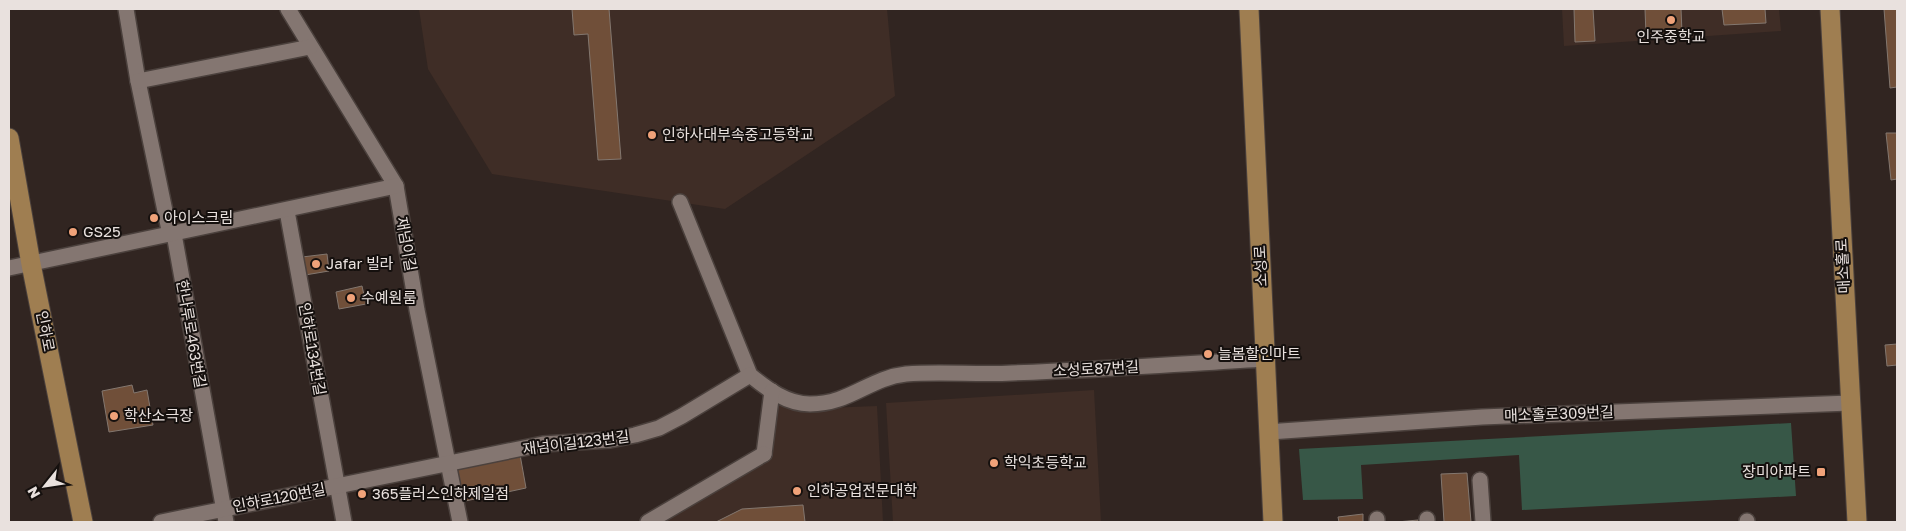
<svg xmlns="http://www.w3.org/2000/svg" width="1906" height="531" font-family="'Golos Text','Noto Sans KR',sans-serif">
<rect width="100%" height="100%" fill="#312521"/>
<g fill="#3f2d26">
<path d="M 419,9 L 887,9 L 895,96 L 725,209 L 492,174 L 428,69 Z"/>
<path d="M 1562,9 L 1779,9 L 1781,31 L 1564,46 Z"/>
<path d="M 1094,390 L 1101,522 L 893,522 L 886,403 Z"/>
<path d="M 777,403 L 826,408 L 877,406 L 883,522 L 656,522 L 767,459 Z"/>
</g>
<path fill="#375747" d="M 1791,423 L 1796,496 L 1522,510 L 1519,455 L 1361,465 L 1363,499 L 1303,500 L 1299,449 Z"/>
<g fill="#704f39" stroke="#83776f">
<path d="M 572,9 L 609,9 L 621,159 L 598,160 L 588,34 L 574,35 Z"/>
<path d="M 1574,9 L 1593,9 L 1595,41 L 1575,42 Z"/>
<path d="M 1645,9 L 1681,9 L 1682,33 L 1646,35 Z"/>
<path d="M 1722,9 L 1765,9 L 1766,23 L 1724,25 Z"/>
<path d="M 1884,9 L 1897,9 L 1897,87 L 1890,88 Z"/>
<path d="M 1886,133 L 1897,133 L 1897,179 L 1891,180 Z"/>
<path d="M 327,254 L 329,271 L 305,275 L 302,257 Z"/>
<path d="M 362,286 L 366,304 L 339,309 L 336,292 Z"/>
<path d="M 1897,344 L 1897,365 L 1887,366 L 1885,345 Z"/>
<path d="M 132,385 L 134,393 L 147,390 L 153,425 L 109,432 L 102,391 Z"/>
<path d="M 519,449 L 526,488 L 456,503 L 448,464 Z"/>
<path d="M 1467,473 L 1471,522 L 1444,522 L 1441,474 Z"/>
<path d="M 803,505 L 805,522 L 716,522 L 742,509 Z"/>
<path d="M 1363,514 L 1363,522 L 1339,522 L 1338,517 Z"/>
<path d="M 1418,520 L 1418,522 L 1397,522 Z"/>
</g>
<g fill="none" stroke-linecap="round" stroke-linejoin="round">
<defs>
<g id="minor">
<path d="M 126,9 L 138,81 L 170,235"/>
<path d="M 288,9 L 396,186 L 417,310 L 460,522"/>
<path d="M 138,81 L 310,47"/>
<path d="M 680,202 L 750,375 C 767,389 787,404 810,404 C 850,404 869,378 906,374 C 941,371 977,375 1012,373 C 1096,370 1181,364 1265,359"/>
<path d="M 287,211 L 344,522"/>
<path d="M 174,234 L 226,522"/>
<path d="M 9,268 L 396,186"/>
<path d="M 1268,432 L 1482,417 L 1850,403"/>
<path d="M 764,454 L 772,391"/>
<path d="M 1480,480 L 1483,522"/>
<path d="M 1377,519 L 1377,522"/>
<path d="M 1427,519 L 1427,522"/>
<path d="M 1747,521 L 1747,522"/>
<path d="M 161,522 L 543,444 L 610,440 L 635,435 L 659,428 L 682,416 L 750,375"/>
<path d="M 648,522 L 764,454"/>
</g>
<g id="major">
<path d="M 1249,9 L 1273,522"/>
<path d="M 1830,9 L 1857,522"/>
<path d="M 9,138 L 31,264 L 83,522"/>
</g>
</defs>
<use href="#minor" stroke="#4b413d" stroke-width="18"/>
<use href="#major" stroke="#4b413d" stroke-width="21"/>
<use href="#minor" stroke="#847671" stroke-width="15"/>
<use href="#major" stroke="#9f7e51" stroke-width="19"/>
</g>
<g fill="#f0a279" stroke="#15100e" stroke-width="2">
<circle cx="1671" cy="20" r="5"/>
<circle cx="652" cy="135" r="5"/>
<circle cx="154" cy="218" r="5"/>
<circle cx="73" cy="232" r="5"/>
<circle cx="316" cy="264" r="5"/>
<circle cx="351" cy="298" r="5"/>
<circle cx="1208" cy="354" r="5"/>
<circle cx="114" cy="416" r="5"/>
<circle cx="994" cy="463" r="5"/>
<rect x="1816" y="467" width="10" height="10" rx="2.5"/>
<circle cx="797" cy="491" r="5"/>
<circle cx="362" cy="494" r="5"/>
</g>
<g text-anchor="middle" stroke-width="4" stroke-linejoin="round" paint-order="stroke">
<g font-size="15" fill="#e9e1de" stroke="#15100e" text-anchor="start">
<text x="1671" y="42" text-anchor="middle">인주중학교</text>
<text x="662" y="140">인하사대부속중고등학교</text>
<text x="164" y="223">아이스크림</text>
<text x="83" y="237">GS25</text>
<text x="326" y="269">Jafar 빌라</text>
<text x="361" y="303">수예원룸</text>
<text x="1218" y="359">늘봄할인마트</text>
<text x="124" y="421">학산소극장</text>
<text x="1004" y="468">학익초등학교</text>
<text x="1811" y="477" text-anchor="end">장미아파트</text>
<text x="807" y="496">인하공업전문대학</text>
<text x="372" y="499">365플러스인하제일점</text>
</g>
<g font-size="15" fill="#e9e1de" stroke="#15100e">
<text transform="translate(406 244) rotate(80)" y="5">재넘이길</text>
<text transform="translate(1261 266) rotate(-93)" y="5">소성로</text>
<text transform="translate(1843 266) rotate(-93)" y="5">매소홀로</text>
<text transform="translate(45 331) rotate(79)" y="5">인하로</text>
<text transform="translate(191 334) rotate(80)" y="5">한나루로463번길</text>
<text transform="translate(312 349) rotate(80)" y="5">인하로134번길</text>
<text transform="translate(1096 369) rotate(-3)" y="5">소성로87번길</text>
<text transform="translate(1559 414) rotate(-2)" y="5">매소홀로309번길</text>
<text transform="translate(576 443) rotate(-7)" y="5">재넘이길123번길</text>
<text transform="translate(279 498) rotate(-11)" y="5">인하로120번길</text>
</g>
</g>
<rect width="1906" height="531" fill="none" stroke="#e9e1de" stroke-width="20"/>
<g transform="translate(45 486) rotate(240)" stroke="#15100e" stroke-width="4" paint-order="stroke">
<path d="M0-4L9 19L0 12L-9 19Z" fill="#e9e1de"/>
<text y="-8" font-size="14" font-weight="bold" text-anchor="middle" fill="#e9e1de">N</text>
</g>
</svg>
